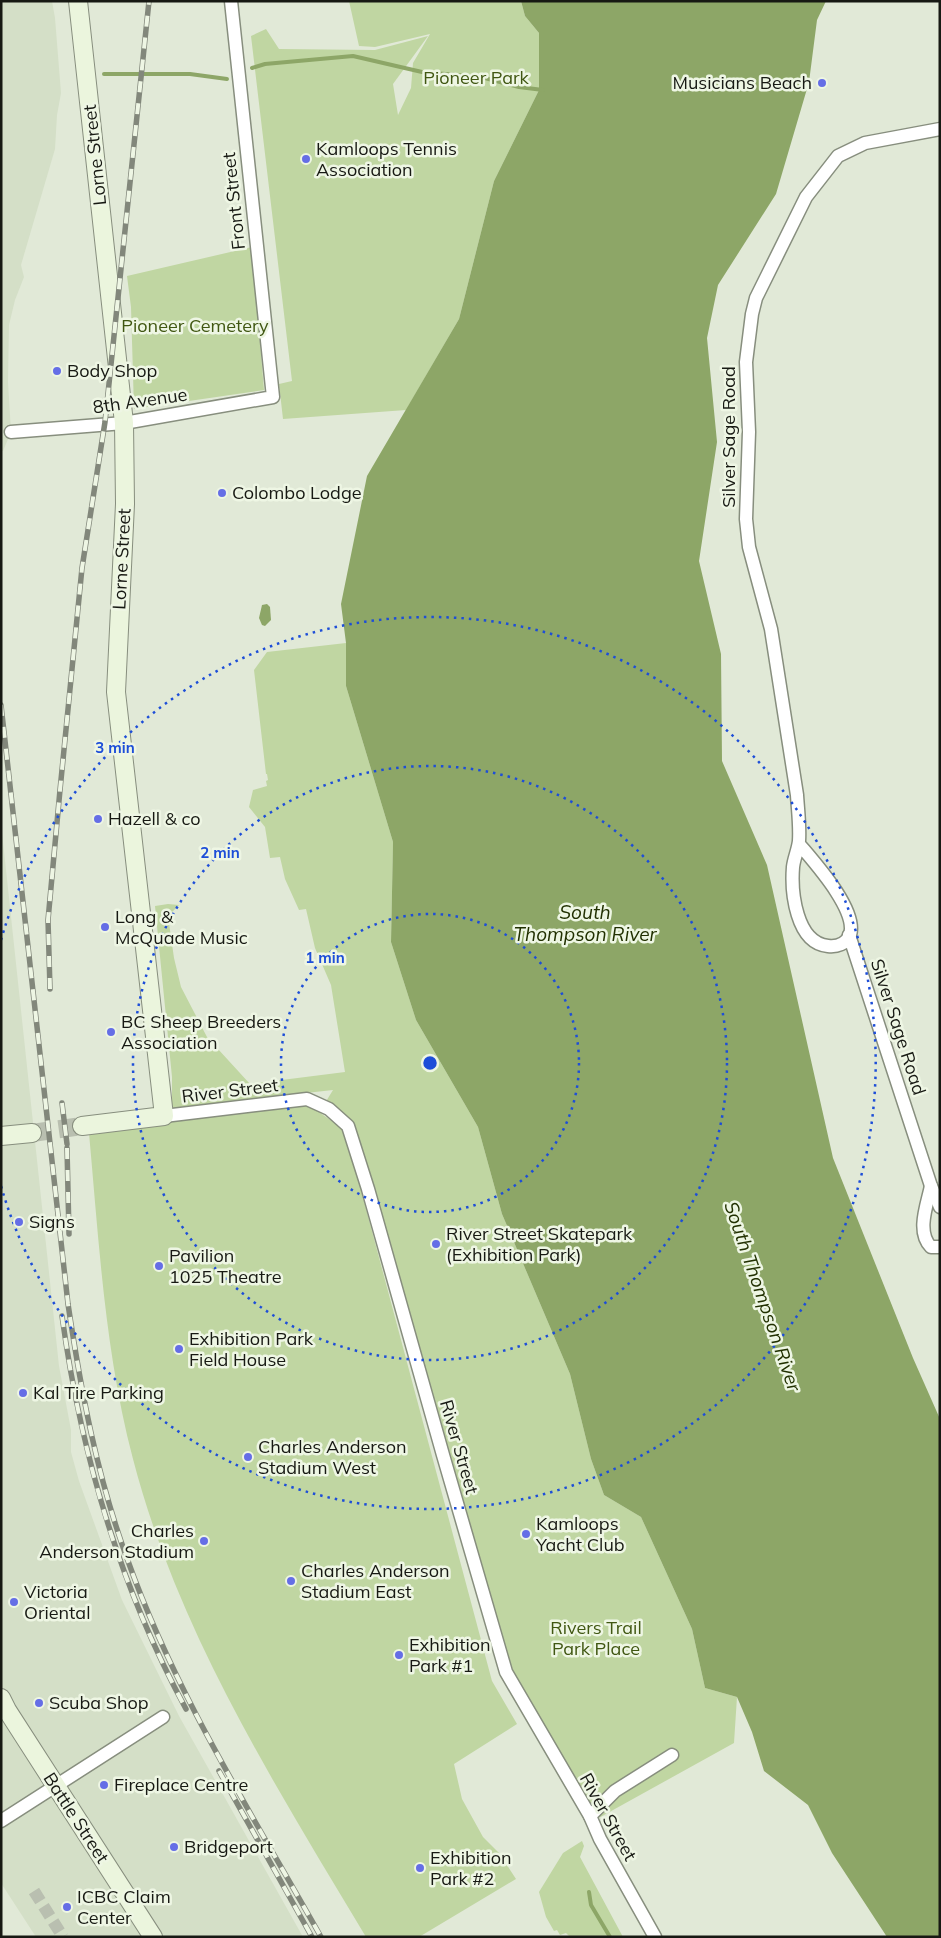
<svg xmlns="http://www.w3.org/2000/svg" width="941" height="1938" font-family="Mulish,sans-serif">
<rect width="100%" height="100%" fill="#e1e9d7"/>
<g fill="#d4dfc7">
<path d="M 1,1 L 52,1 L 55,18 L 61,93 L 57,115 L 55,149 L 21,265 L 24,277 L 15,300 L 9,325 L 8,382 L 11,432 L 3,451 L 1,451 Z"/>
<path d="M 1,823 L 59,1366 L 71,1430 L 71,1452 L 79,1481 L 122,1600 L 179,1716 L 303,1937 L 36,1937 L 1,1883 Z"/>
</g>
<g fill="#c0d6a2">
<path d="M 349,1 L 521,1 L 525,16 L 539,33 L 539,90 L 494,181 L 459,319 L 406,410 L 283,419 L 279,384 L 292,381 L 251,36 L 266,29 L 279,49 L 375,50 L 428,36 L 393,84 L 398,115 L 411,88 L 413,63 L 430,34 L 375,47 L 359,46 Z"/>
<path d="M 252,247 L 264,390 L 134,409 L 131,307 L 127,276 Z"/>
<path d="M 346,643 L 346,686 L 393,842 L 391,942 L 416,1020 L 478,1127 L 502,1214 L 570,1374 L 591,1459 L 604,1495 L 641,1517 L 692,1629 L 705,1688 L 737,1697 L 734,1743 L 595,1820 L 510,1671 L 352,1123 L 325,1103 L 333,1090 L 172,1108 L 172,1077 L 155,906 L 168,904 L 179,905 L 168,916 L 174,958 L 181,987 L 207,1037 L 250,1084 L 345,1072 L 331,985 L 315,948 L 306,909 L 299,910 L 285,879 L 280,857 L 270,858 L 265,827 L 249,807 L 253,790 L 267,786 L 266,781 L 268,780 L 267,774 L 266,774 L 254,670 L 267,652 Z"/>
<path d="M 307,1104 L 345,1130 L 492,1681 L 517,1724 L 454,1764 L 462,1799 L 483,1837 L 499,1853 L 516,1879 L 419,1937 L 366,1937 C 275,1785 178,1632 133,1459 C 105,1353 99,1243 89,1133 Z"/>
<path d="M 582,1841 L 584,1846 L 580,1857 L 623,1937 L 570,1937 L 566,1933 L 560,1935 L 557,1930 L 554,1931 L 546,1917 L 539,1892 L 563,1853 Z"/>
</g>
<g fill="#8da667">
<path d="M 521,1 L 826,1 L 817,20 L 809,82 L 776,194 L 718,285 L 707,338 L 717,442 L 699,561 L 721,654 L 722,761 L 767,865 L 833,1158 L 913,1358 L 940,1419 L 940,1937 L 887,1937 L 832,1853 L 808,1805 L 764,1771 L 752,1732 L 737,1697 L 705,1688 L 692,1629 L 641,1517 L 604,1495 L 591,1459 L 570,1374 L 502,1214 L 478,1127 L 416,1020 L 391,942 L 393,842 L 346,686 L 346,643 L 341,604 L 367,476 L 459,319 L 494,181 L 539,90 L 539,33 L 525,16 Z"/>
<path d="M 267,604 L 270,607 L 271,620 L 265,626 L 262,625 L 259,618 L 262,605 Z"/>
</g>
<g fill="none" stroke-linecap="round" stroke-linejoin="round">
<g stroke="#8da667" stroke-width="4">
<path d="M 252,68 L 265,64 L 353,56 L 422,72 L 481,77 L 519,87 L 543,90"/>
<path d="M 104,74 L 190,74 L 227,79"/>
<path d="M 589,1892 L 591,1905 L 610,1937"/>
</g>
<path stroke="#b9bfb0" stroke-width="12" stroke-dasharray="12 6" stroke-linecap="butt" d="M 34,1891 L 63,1937"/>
<path stroke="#b9bfb0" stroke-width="18" stroke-dasharray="18 9" stroke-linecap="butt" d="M 32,1133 L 82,1126"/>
<defs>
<g id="street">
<path d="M 11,432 L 124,423 L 273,397 L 231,1"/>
<path d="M 799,844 C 814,862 858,910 850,935 C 846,944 837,947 828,946 C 796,943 791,892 793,867 C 794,858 798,850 799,841 C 800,826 798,811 797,795 L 771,629 L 749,547 L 746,519 L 749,432 L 746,362 L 752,314 L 756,298 L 806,197 L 838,156 L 865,143 L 940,129"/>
<path d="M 849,935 L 931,1186 L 940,1207"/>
<path d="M 164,1116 L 307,1099 L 329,1109 L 348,1126 L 368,1189 L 443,1455 L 506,1672 L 590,1816 L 600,1839 L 655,1937"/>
<path d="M 931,1186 C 927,1205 916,1232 931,1247 L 940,1247"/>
<path d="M 590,1816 L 615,1791 L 672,1755"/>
<path d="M 1,1821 L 163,1717"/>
</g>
<g id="secondary">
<path d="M 78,1 L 124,423 L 125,504 L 116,692 L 164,1116 L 82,1126"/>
<path d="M 1,1136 L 32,1133"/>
<path d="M 1,1698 L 7,1710 L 153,1937"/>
</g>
</defs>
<use href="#street" stroke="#878e7e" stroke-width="15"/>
<use href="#secondary" stroke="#878e7e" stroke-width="20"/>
<use href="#street" stroke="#fff" stroke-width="12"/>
<use href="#secondary" stroke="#ebf5dd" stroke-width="18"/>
<defs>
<g id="rail">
<path d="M 1,705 L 68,1304 C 81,1391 97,1477 128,1561 C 175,1693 252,1814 321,1937"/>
<path d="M 50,989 L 48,920 L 60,790 L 82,568 L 105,422 L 149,1"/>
<path d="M 62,1103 L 67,1144"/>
<path d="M 67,1148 L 69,1234"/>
<path d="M 62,1316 C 81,1455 119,1585 186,1709"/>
<path d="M 219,1771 L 312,1937"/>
</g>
</defs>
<use href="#rail" stroke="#82877b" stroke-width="5.5"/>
<use href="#rail" stroke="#eef6e4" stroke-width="4" stroke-dasharray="11" stroke-linecap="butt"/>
</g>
<g fill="none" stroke="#1d4ed8" stroke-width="2.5" stroke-dasharray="2.5 5">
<circle cx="430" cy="1063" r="149"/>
<circle cx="430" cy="1063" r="297"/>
<path d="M1 940A446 446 0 1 1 1 1186"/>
</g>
<g fill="#656ee6" stroke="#eef6e4" stroke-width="2">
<circle cx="822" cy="83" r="5"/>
<circle cx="306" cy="159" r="5"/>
<circle cx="57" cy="371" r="5"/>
<circle cx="222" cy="493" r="5"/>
<circle cx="98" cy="819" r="5"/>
<circle cx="105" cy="927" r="5"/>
<circle cx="111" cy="1032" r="5"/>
<circle cx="19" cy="1222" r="5"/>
<circle cx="436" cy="1244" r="5"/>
<circle cx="159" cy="1266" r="5"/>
<circle cx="179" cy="1349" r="5"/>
<circle cx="23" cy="1393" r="5"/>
<circle cx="248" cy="1457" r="5"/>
<circle cx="526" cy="1534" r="5"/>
<circle cx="204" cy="1541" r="5"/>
<circle cx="291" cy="1581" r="5"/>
<circle cx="14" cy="1602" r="5"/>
<circle cx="399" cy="1655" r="5"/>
<circle cx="39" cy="1703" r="5"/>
<circle cx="104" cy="1785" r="5"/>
<circle cx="174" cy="1847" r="5"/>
<circle cx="420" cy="1868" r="5"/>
<circle cx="67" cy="1907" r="5"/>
</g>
<g text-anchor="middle" stroke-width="5" stroke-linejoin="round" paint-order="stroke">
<g font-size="18" fill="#405712" stroke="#eef6e4">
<text x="476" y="84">Pioneer Park</text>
<text x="195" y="332">Pioneer Cemetery</text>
<text x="596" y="1634">Rivers Trail<tspan x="596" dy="21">Park Place</tspan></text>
</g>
<g font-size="18" fill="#171913" stroke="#eef6e4" text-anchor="start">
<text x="812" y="89" text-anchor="end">Musicians Beach</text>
<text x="316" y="155">Kamloops Tennis<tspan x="316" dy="21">Association</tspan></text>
<text x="67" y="377">Body Shop</text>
<text x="232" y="499">Colombo Lodge</text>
<text x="108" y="825">Hazell &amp; co</text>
<text x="115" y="923">Long &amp;<tspan x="115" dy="21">McQuade Music</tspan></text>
<text x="121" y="1028">BC Sheep Breeders<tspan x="121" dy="21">Association</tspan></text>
<text x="29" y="1228">Signs</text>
<text x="446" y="1240">River Street Skatepark<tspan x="446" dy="21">(Exhibition Park)</tspan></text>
<text x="169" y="1262">Pavilion<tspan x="169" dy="21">1025 Theatre</tspan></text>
<text x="189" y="1345">Exhibition Park<tspan x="189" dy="21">Field House</tspan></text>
<text x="33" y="1399">Kal Tire Parking</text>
<text x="258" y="1453">Charles Anderson<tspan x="258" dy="21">Stadium West</tspan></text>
<text x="536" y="1530">Kamloops<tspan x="536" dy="21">Yacht Club</tspan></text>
<text x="194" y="1537" text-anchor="end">Charles<tspan x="194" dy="21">Anderson Stadium</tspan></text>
<text x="301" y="1577">Charles Anderson<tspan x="301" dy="21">Stadium East</tspan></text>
<text x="24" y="1598">Victoria<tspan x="24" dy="21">Oriental</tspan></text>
<text x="409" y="1651">Exhibition<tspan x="409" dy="21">Park #1</tspan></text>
<text x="49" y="1709">Scuba Shop</text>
<text x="114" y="1791">Fireplace Centre</text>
<text x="184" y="1853">Bridgeport</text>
<text x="430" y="1864">Exhibition<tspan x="430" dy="21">Park #2</tspan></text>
<text x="77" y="1903">ICBC Claim<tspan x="77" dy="21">Center</tspan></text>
</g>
<g font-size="18" fill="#171913" stroke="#eef6e4">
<text transform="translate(95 155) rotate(-96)" y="6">Lorne Street</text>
<text transform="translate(234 201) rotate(-96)" y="6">Front Street</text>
<text transform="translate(140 401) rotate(-8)" y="6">8th Avenue</text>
<text transform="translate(729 437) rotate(-90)" y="6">Silver Sage Road</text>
<text transform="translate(122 559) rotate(-87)" y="6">Lorne Street</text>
<text transform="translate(898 1027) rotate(72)" y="6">Silver Sage Road</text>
<text transform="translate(230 1091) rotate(-7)" y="6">River Street</text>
<text transform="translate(459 1447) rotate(74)" y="6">River Street</text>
<text transform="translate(608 1817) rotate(61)" y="6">River Street</text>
<text transform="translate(76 1818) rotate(57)" y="6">Battle Street</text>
</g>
<g font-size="19" font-style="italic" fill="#213001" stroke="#eef6e4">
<text x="585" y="919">South<tspan x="585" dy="22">Thompson River</tspan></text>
<text transform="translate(763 1296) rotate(71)" y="7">South Thompson River</text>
</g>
</g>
<circle cx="430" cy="1063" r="8" fill="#1d4ed8" stroke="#eef6e4" stroke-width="2.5"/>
<g font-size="15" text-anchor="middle" font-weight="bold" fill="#1d4ed8" stroke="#eef6e4" stroke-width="5" stroke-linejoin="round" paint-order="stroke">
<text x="115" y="753">3 min</text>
<text x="220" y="858">2 min</text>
<text x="325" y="963">1 min</text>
</g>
<rect width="941" height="1938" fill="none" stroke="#171913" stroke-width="5"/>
</svg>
